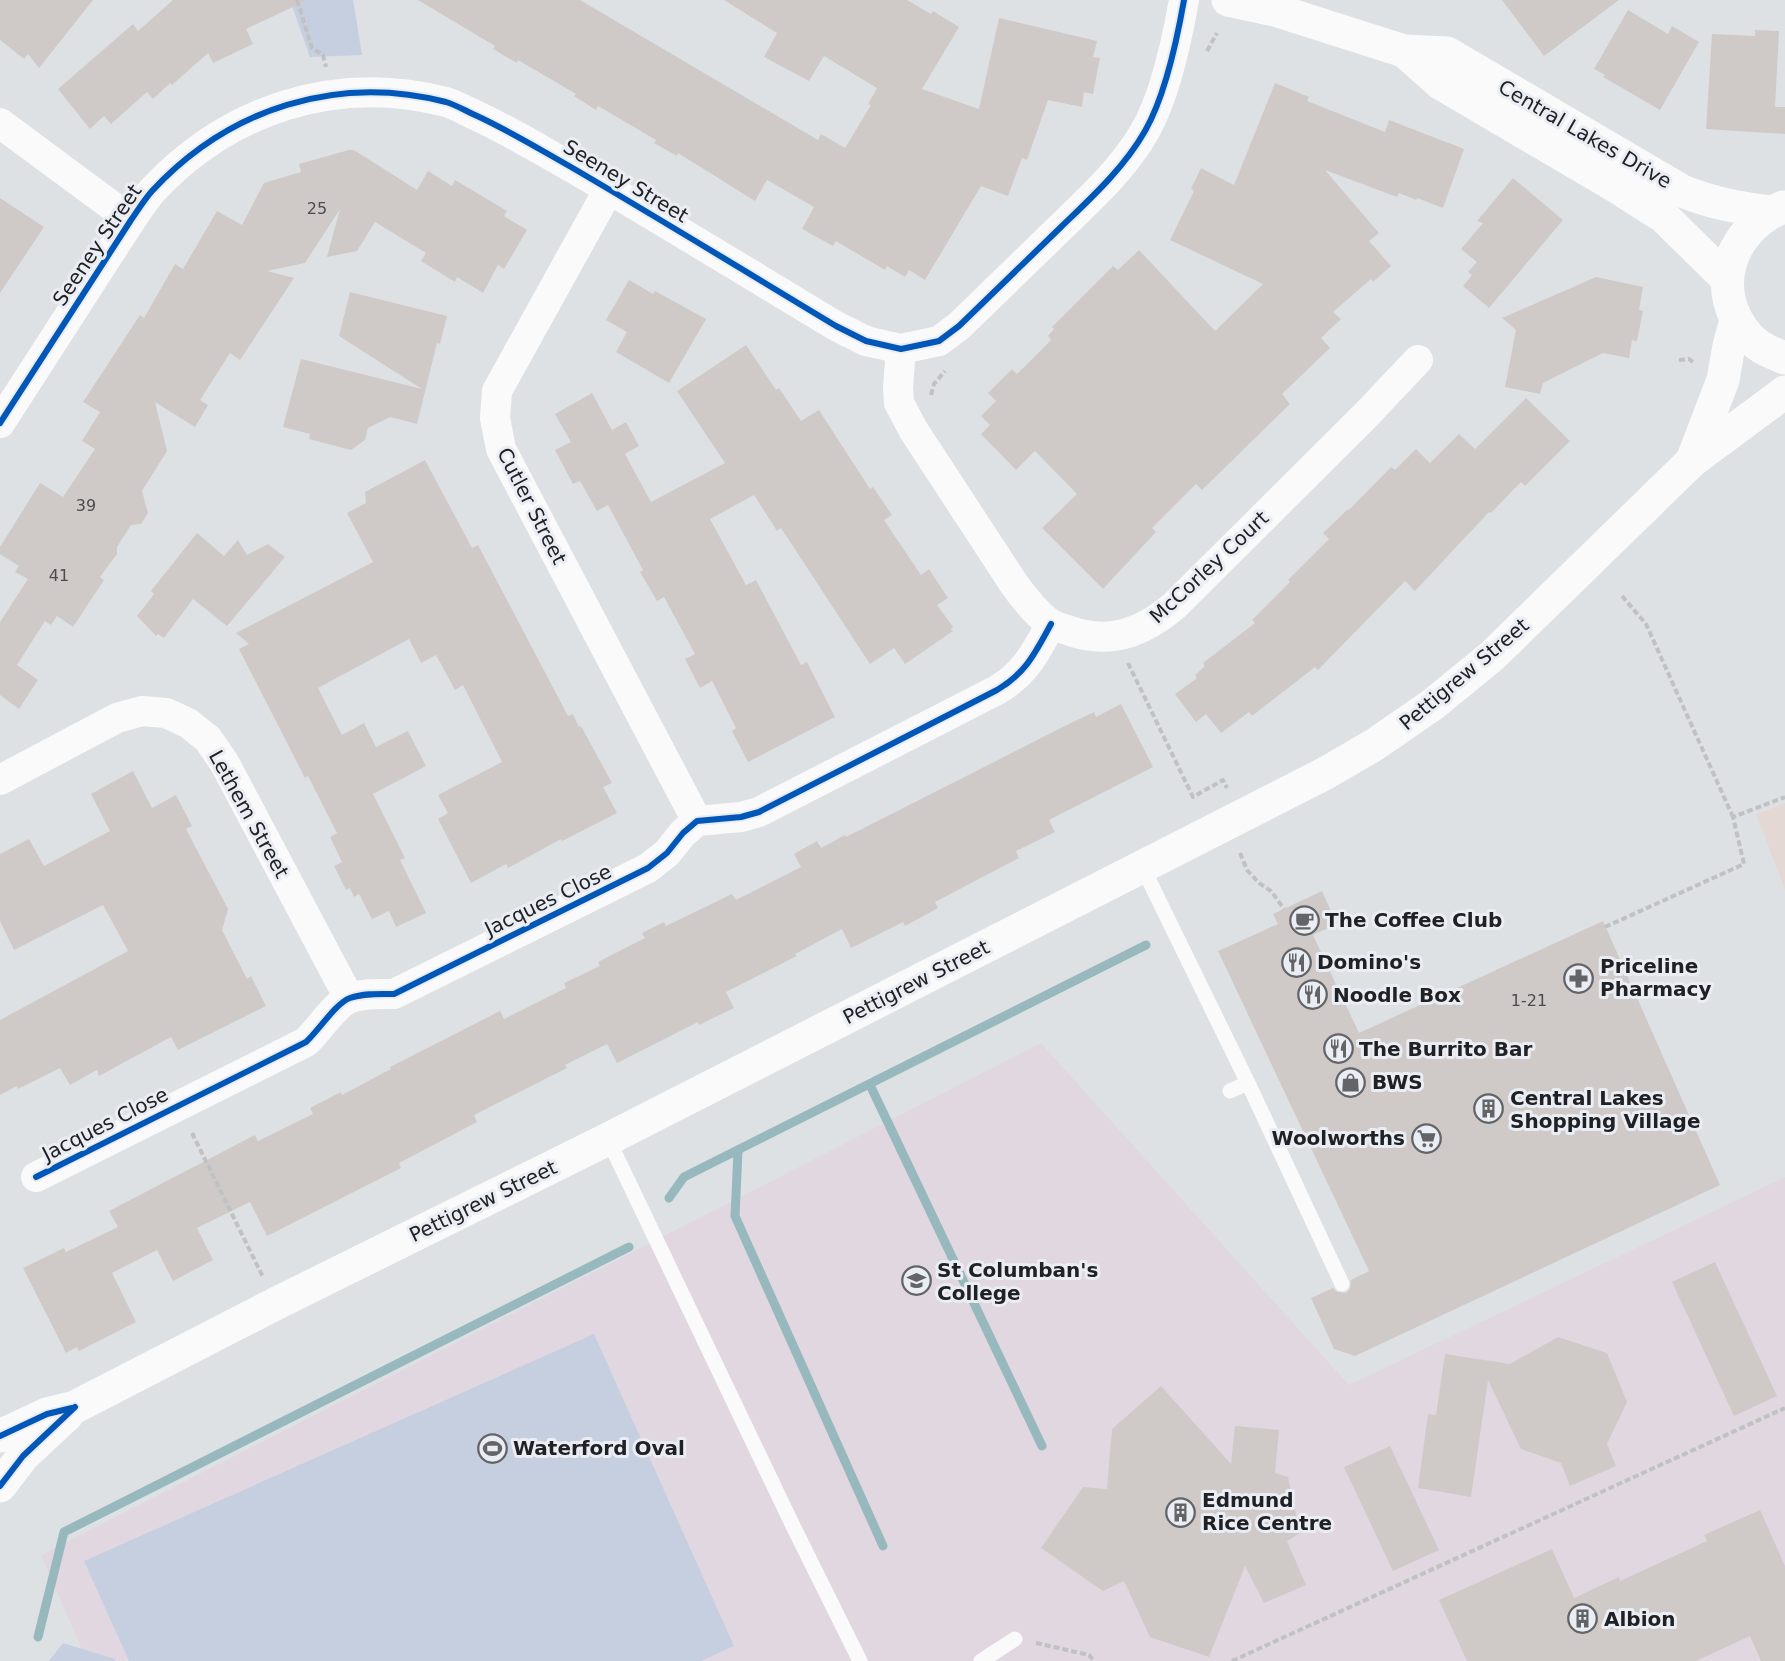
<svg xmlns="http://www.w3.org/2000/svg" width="1785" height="1661" font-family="'DejaVu Sans',sans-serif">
<rect width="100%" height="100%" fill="#dee1e4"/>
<path fill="#e4d8d4" d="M 1785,803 L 1785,890 L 1756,814 Z"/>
<path fill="#e1d7e0" d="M 1041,1043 L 1349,1385 L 1785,1177 L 1785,1661 L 87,1661 L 41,1555 Z"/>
<g fill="#c6cfe0">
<path d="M 290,0 L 353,0 L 362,55 L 310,57 Z"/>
<path d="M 594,1334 L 734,1646 L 701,1661 L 129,1661 L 84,1561 Z"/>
<path d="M 63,1643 L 115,1659 L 115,1661 L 49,1661 Z"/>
</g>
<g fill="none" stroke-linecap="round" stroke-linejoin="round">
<g stroke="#97b8bd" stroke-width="9">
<path d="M 870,1085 L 1042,1446"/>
<path d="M 738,1151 L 735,1216 L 883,1546"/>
<path d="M 669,1198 L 684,1177 L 1146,945"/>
<path d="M 38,1637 L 64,1532 L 629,1247"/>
</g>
</g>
<g fill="#cfcac7">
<path d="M 0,0 L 93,0 L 39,68 L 28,54 L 24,59 L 0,40 Z"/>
<path d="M 173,0 L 308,0 L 246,29 L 253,44 L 213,63 L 208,53 L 172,85 L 170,83 L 153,99 L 147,92 L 111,124 L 104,116 L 90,129 L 58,89 L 133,24 L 138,31 Z"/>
<path d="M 418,0 L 580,0 L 818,140 L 821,134 L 845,148 L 871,105 L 868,104 L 877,88 L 824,56 L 809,81 L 764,57 L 777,33 L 724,0 L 907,0 L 931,14 L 933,11 L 959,27 L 922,89 L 979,109 L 999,18 L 1097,41 L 1093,57 L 1100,58 L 1093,94 L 1084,92 L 1082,107 L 1048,100 L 1027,160 L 1022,158 L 1008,196 L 981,186 L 925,280 L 909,270 L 905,277 L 887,266 L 885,270 L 836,241 L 833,246 L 802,229 L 814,207 L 767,180 L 755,201 L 678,153 L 677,156 L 654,143 L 656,140 L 598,106 L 596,110 L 574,96 L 576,94 L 518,60 L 517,63 L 493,49 L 495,46 Z"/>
<path d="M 1502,0 L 1619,0 L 1544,56 Z"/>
<path d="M 1628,10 L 1668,34 L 1672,26 L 1699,42 L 1660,110 L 1603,77 L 1605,75 L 1594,69 Z"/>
<path d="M 1755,30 L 1779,31 L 1775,107 L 1785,107 L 1785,134 L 1706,129 L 1712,34 L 1755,36 Z"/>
<path d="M 1275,83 L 1309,97 L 1307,101 L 1385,132 L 1389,120 L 1464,149 L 1443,208 L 1417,198 L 1416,200 L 1399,193 L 1397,197 L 1325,170 L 1379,233 L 1369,241 L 1391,266 L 1373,282 L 1371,279 L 1333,312 L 1341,319 L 1321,338 L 1330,348 L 1282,394 L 1290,404 L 1202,490 L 1196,484 L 1152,528 L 1156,532 L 1103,589 L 1042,528 L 1077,494 L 1035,451 L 1016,470 L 981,434 L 990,425 L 981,416 L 996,401 L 988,393 L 1012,369 L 1017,374 L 1051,340 L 1048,336 L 1054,329 L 1052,327 L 1113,266 L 1118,270 L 1139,250 L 1215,331 L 1263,284 L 1170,240 L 1194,191 L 1191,189 L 1201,168 L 1234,185 Z"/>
<path d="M 349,150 L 354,150 L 417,190 L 428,171 L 452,186 L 455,180 L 507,211 L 504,216 L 527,230 L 504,269 L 498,265 L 483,293 L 457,277 L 455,282 L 421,261 L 426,253 L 375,222 L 357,251 L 327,257 L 340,209 L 305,263 L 267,271 L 294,278 L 240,360 L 230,353 L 200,400 L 208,405 L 195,427 L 155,402 L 167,451 L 142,491 L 148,513 L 141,524 L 131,525 L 117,547 L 117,554 L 100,577 L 104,580 L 73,627 L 57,616 L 51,625 L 45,621 L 17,665 L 38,680 L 19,709 L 0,695 L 0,622 L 28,579 L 15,572 L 19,566 L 0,554 L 0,547 L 40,483 L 63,497 L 95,449 L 82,441 L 100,412 L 83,402 L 140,315 L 144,318 L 175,264 L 183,269 L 217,211 L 242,225 L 264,183 L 301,172 L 299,164 Z"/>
<path d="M 1513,178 L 1563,220 L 1489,308 L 1463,286 L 1472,275 L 1468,272 L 1477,262 L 1461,249 L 1483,223 L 1477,221 Z"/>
<path d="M 0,198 L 44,227 L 0,293 Z"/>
<path d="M 1596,277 L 1643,287 L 1639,310 L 1643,311 L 1637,341 L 1632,340 L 1629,358 L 1603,353 L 1543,383 L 1540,394 L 1505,387 L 1516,330 L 1502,318 Z"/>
<path d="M 629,280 L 653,294 L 655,291 L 706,319 L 669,383 L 616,352 L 627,332 L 606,320 Z"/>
<path d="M 350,292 L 447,316 L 440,344 L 437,343 L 417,424 L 390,417 L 368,428 L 365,440 L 351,450 L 309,439 L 310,434 L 283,427 L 301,359 L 422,389 L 339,336 Z"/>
<path d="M 746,345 L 776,390 L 779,388 L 801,421 L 819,410 L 870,489 L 873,487 L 892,515 L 884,520 L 921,575 L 929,569 L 948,598 L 937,605 L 953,627 L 951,629 L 953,631 L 905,664 L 894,648 L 870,664 L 781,528 L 777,531 L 754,495 L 710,519 L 746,585 L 756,580 L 801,665 L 807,662 L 835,717 L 748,762 L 732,731 L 736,728 L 712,681 L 700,688 L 685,659 L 695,654 L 664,597 L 657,601 L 640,572 L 643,570 L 608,505 L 597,511 L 580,481 L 573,484 L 555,450 L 571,442 L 555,414 L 592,393 L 612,430 L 626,422 L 639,446 L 625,454 L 651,502 L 725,463 L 677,391 Z"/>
<path d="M 1526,398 L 1570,441 L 1525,486 L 1521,482 L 1491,513 L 1489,512 L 1415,591 L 1405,581 L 1318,670 L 1315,667 L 1252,716 L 1249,712 L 1221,733 L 1206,714 L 1196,722 L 1175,694 L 1197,678 L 1195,675 L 1205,666 L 1203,663 L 1255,623 L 1252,620 L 1290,582 L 1288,580 L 1329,539 L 1323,533 L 1348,509 L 1349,510 L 1391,467 L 1395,470 L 1416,449 L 1430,463 L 1459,434 L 1475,449 Z"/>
<path d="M 425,460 L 472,548 L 478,545 L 568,716 L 573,714 L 579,727 L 581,726 L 612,783 L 603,787 L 617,813 L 562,841 L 561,839 L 508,868 L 506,864 L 471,883 L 438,819 L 448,813 L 438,795 L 502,762 L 463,685 L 455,690 L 436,655 L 421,663 L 409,639 L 318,688 L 342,735 L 364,723 L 376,747 L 408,731 L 426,766 L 373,794 L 405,858 L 400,860 L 426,913 L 396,927 L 389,911 L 372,919 L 359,894 L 354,897 L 350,888 L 346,890 L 334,866 L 342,862 L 330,837 L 337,833 L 308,776 L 305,778 L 239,649 L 249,644 L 236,633 L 373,562 L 347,513 L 366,503 L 365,492 Z"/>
<path d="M 197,533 L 224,556 L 238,540 L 247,555 L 268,544 L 285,557 L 227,626 L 193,599 L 164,638 L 158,634 L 156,636 L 137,616 L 154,594 L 151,591 Z"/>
<path d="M 1121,704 L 1153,767 L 1049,820 L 1055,832 L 1016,851 L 1019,858 L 935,902 L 938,908 L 905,926 L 903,922 L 851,948 L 842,929 L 795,954 L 797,956 L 726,992 L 734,1008 L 699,1025 L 698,1022 L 617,1063 L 607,1044 L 565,1065 L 567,1068 L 474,1115 L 477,1122 L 399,1163 L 401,1168 L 267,1236 L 250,1202 L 197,1228 L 213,1260 L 173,1281 L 157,1250 L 112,1273 L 136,1322 L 79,1351 L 77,1347 L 66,1353 L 23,1268 L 64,1248 L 66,1252 L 118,1227 L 109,1211 L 255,1135 L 258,1141 L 313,1114 L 310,1108 L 341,1092 L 342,1095 L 391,1069 L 390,1067 L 500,1011 L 504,1019 L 566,988 L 564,983 L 600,966 L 598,962 L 645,938 L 642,933 L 664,922 L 666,926 L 732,894 L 736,900 L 801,867 L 794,854 L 817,841 L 821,848 L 845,835 L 846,837 L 1069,724 L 1094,712 L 1096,717 Z"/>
<path d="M 133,771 L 152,808 L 176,795 L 192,826 L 186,829 L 228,909 L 222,930 L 247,979 L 251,976 L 266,1006 L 178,1050 L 171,1037 L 99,1076 L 97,1070 L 70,1085 L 60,1068 L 18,1089 L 17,1086 L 0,1095 L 0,1020 L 128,951 L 103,905 L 14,950 L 0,921 L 0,854 L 29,839 L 44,866 L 110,831 L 91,794 Z"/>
<path d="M 1322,891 L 1337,924 L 1313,935 L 1359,1033 L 1603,921 L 1720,1185 L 1355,1356 L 1334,1349 L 1311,1298 L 1333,1288 L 1337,1292 L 1346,1293 L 1350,1289 L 1351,1280 L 1369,1271 L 1218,951 L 1278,924 L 1273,914 Z"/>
<path d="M 1715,1262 L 1777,1396 L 1734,1416 L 1672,1282 Z"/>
<path d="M 1558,1337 L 1607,1353 L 1627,1402 L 1607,1444 L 1616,1466 L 1570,1486 L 1561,1463 L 1521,1449 L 1488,1380 L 1471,1497 L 1418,1488 L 1428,1414 L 1436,1415 L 1445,1354 L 1510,1364 Z"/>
<path d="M 1161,1386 L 1231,1464 L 1235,1426 L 1279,1430 L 1275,1473 L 1288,1477 L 1300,1533 L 1287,1541 L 1306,1585 L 1264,1603 L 1245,1566 L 1209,1657 L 1150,1637 L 1124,1581 L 1103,1591 L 1041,1548 L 1083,1487 L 1107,1489 L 1112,1429 Z"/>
<path d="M 1390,1446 L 1439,1550 L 1393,1571 L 1344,1467 Z"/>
<path d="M 1760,1510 L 1785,1566 L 1785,1661 L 1761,1661 L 1750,1636 L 1696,1661 L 1467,1661 L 1439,1600 L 1552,1549 L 1574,1598 L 1619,1577 L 1620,1581 L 1707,1541 L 1704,1535 Z"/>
</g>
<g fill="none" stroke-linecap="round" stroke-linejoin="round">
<g stroke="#bfc1c2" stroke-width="4" stroke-dasharray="6 3" stroke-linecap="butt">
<path d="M 297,0 L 312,48 L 323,55 L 326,67"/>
<path d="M 1207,51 L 1217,33"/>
<path d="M 1679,360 L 1689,359 L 1693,362"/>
<path d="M 931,395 L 934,384 L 945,371"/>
<path d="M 1622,596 L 1646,624 L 1733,817"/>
<path d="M 1128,663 L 1193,797 L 1223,780 L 1227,788"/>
<path d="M 1240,853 L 1247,870 L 1259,883 L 1271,891 L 1284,909"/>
<path d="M 1605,927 L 1744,864 L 1733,817 L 1785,797"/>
<path d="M 192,1133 L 263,1277"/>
<path d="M 1036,1643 L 1089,1655 L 1094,1661"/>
<path d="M 1232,1661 L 1785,1408"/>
</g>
<g stroke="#fafafb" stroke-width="15">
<path d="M 1142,866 L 1248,1083 L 1342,1284"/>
<path d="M 1230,1091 L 1248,1083"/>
<path d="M 608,1139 L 793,1526 L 860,1661"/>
<path d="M 981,1661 L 1015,1639"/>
</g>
<g stroke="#fafafb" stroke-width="30">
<path d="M 0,123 L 131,220"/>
<path d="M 609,189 L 497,391 L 495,418 L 501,449 L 697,821"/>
<path d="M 901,349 L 898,388 L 899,403 L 914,431 L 1014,584 C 1024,598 1034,611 1048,622 C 1054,627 1063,628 1070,631 C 1111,645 1143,632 1174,606 L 1365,416 L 1418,360"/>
<path d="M 0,423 L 131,220 C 138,210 144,200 152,191 C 229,108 337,74 446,102 C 456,105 466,111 475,115 C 508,130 539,149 571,167 C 660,219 748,273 836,326 L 866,341 L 901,349 L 939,341 L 959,326 C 993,293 1027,260 1061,227 C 1091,198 1124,168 1145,131 C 1165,96 1177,40 1184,0"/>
<path d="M 0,780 L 117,718 L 142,711 L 166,713 L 188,723 L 208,739 L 225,764 L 349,998"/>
<path d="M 36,1177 L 306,1042 C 319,1030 336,1003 350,998 C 364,993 380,994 394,994 L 648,868 L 667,853 L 683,833 L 697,821 L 741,817 L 759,812 L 997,690 C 1026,673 1035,653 1051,624"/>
</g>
<g stroke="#fafafb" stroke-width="33">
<path d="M 1228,0 L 1275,10 L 1404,51 L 1447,53 L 1682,191 C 1711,203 1740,208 1771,212"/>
<path d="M 1404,51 L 1440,83 L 1617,187 L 1664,217 L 1727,279"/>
<path d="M 1783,207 C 1729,229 1708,292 1749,337 C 1759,348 1772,353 1785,358"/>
<path d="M 1692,461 L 1723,380 L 1729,346 L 1736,320"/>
<path d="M 0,1436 L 47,1414 L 75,1407 L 277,1303 L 608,1139 L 1226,824 L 1324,774 L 1374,745 L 1432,705 L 1492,656 L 1692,461 L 1785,392"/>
<path d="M 0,1486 L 23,1456 L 67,1415"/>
</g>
<defs>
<g id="cycleway">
<path d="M 0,423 L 131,220 C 138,210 144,200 152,191 C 229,108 337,74 446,102 C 456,105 466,111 475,115 C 508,130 539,149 571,167 C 660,219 748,273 836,326 L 866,341 L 901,349 L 939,341 L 959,326 C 993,293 1027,260 1061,227 C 1091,198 1124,168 1145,131 C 1165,96 1177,40 1184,0"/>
<path d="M 36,1177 L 306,1042 C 319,1030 336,1003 350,998 C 364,993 380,994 394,994 L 648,868 L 667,853 L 683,833 L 697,821 L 741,817 L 759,812 L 997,690 C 1026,673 1035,653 1051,624"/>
<path d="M 0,1436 L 47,1414 L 72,1408"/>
<path d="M 0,1486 L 23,1456 L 75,1407"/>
</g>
</defs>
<use href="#cycleway" stroke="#eaedf3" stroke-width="10"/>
<use href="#cycleway" stroke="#0057b8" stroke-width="6"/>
</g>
<defs>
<symbol id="cafe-ring" viewBox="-11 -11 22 22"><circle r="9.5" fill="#eaedf3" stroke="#626467" stroke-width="1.5"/><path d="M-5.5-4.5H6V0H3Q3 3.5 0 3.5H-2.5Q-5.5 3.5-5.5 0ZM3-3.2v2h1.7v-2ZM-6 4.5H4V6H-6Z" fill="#626467"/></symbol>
<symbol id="restaurant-ring" viewBox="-11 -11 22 22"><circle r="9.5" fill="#eaedf3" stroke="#626467" stroke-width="1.5"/><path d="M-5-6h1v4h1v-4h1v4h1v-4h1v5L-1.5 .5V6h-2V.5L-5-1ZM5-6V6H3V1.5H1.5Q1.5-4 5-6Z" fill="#626467"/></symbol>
<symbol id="pharmacy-ring" viewBox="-11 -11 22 22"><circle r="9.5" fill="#eaedf3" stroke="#626467" stroke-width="1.5"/><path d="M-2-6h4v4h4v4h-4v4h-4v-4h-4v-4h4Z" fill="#626467"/></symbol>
<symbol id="shop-ring" viewBox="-11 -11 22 22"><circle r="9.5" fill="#eaedf3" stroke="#626467" stroke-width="1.5"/><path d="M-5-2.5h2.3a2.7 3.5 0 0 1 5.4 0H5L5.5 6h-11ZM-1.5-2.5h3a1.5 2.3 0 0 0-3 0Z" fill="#626467"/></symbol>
<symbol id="building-ring" viewBox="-11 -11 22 22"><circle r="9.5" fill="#eaedf3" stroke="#626467" stroke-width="1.5"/><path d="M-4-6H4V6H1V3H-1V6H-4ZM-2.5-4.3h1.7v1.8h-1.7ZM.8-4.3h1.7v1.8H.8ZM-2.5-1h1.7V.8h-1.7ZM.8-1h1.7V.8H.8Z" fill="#626467"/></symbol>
<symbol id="supermarket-ring" viewBox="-11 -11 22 22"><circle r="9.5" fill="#eaedf3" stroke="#626467" stroke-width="1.5"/><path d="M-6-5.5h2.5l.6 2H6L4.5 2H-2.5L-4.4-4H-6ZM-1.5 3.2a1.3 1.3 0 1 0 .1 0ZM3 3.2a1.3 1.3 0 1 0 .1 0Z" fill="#626467"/></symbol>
<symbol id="school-ring" viewBox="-11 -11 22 22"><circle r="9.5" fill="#eaedf3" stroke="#626467" stroke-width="1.5"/><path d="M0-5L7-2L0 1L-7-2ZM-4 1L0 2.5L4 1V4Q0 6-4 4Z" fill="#626467"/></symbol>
<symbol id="stadium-ring" viewBox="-11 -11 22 22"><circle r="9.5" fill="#eaedf3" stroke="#626467" stroke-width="1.5"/><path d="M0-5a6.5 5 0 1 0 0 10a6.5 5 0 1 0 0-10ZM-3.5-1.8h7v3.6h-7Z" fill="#626467"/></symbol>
</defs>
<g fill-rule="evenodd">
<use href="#cafe-ring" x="1288" y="904" width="33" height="33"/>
<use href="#restaurant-ring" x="1280" y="946" width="33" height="33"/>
<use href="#pharmacy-ring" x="1562" y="962" width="33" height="33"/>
<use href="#restaurant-ring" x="1296" y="978" width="33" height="33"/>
<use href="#restaurant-ring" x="1322" y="1032" width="33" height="33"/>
<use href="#shop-ring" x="1334" y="1066" width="33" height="33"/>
<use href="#building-ring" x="1472" y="1092" width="33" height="33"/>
<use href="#supermarket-ring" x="1410" y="1122" width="33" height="33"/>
<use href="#school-ring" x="900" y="1264" width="33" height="33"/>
<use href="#stadium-ring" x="476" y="1432" width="33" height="33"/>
<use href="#building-ring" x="1164" y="1496" width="33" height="33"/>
<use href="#building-ring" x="1566" y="1602" width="33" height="33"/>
</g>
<g text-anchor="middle" stroke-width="6" stroke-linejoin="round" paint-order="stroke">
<g font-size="16" fill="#4c4b4d">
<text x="317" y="214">25</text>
<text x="86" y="511">39</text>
<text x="59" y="581">41</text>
<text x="1529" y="1006">1-21</text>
</g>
<g font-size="20" fill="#202124" stroke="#eaedf3">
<text transform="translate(1585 134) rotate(30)" y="7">Central Lakes Drive</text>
<text transform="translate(626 181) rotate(31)" y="7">Seeney Street</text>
<text transform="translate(97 245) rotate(-56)" y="7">Seeney Street</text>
<text transform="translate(532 506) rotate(63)" y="7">Cutler Street</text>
<text transform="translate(1209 567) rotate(-43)" y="7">McCorley Court</text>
<text transform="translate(1464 674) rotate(-40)" y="7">Pettigrew Street</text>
<text transform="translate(249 814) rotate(61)" y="7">Lethem Street</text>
<text transform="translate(548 900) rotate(-26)" y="7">Jacques Close</text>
<text transform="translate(916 982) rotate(-27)" y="7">Pettigrew Street</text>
<text transform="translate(105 1124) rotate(-27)" y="7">Jacques Close</text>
<text transform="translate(483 1201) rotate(-26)" y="7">Pettigrew Street</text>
</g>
<g font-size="20" font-weight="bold" fill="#202124" stroke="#eaedf3" text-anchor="start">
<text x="1325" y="927">The Coffee Club</text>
<text x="1317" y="969">Domino's</text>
<text x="1600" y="973">Priceline<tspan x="1600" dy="23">Pharmacy</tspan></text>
<text x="1333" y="1002">Noodle Box</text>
<text x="1359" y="1056">The Burrito Bar</text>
<text x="1372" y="1089">BWS</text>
<text x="1510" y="1105">Central Lakes<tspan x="1510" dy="23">Shopping Village</tspan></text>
<text x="1405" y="1145" text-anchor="end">Woolworths</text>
<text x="937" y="1277">St Columban's<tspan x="937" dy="23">College</tspan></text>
<text x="513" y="1455">Waterford Oval</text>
<text x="1202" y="1507">Edmund<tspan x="1202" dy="23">Rice Centre</tspan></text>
<text x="1604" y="1626">Albion</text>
</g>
</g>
</svg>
